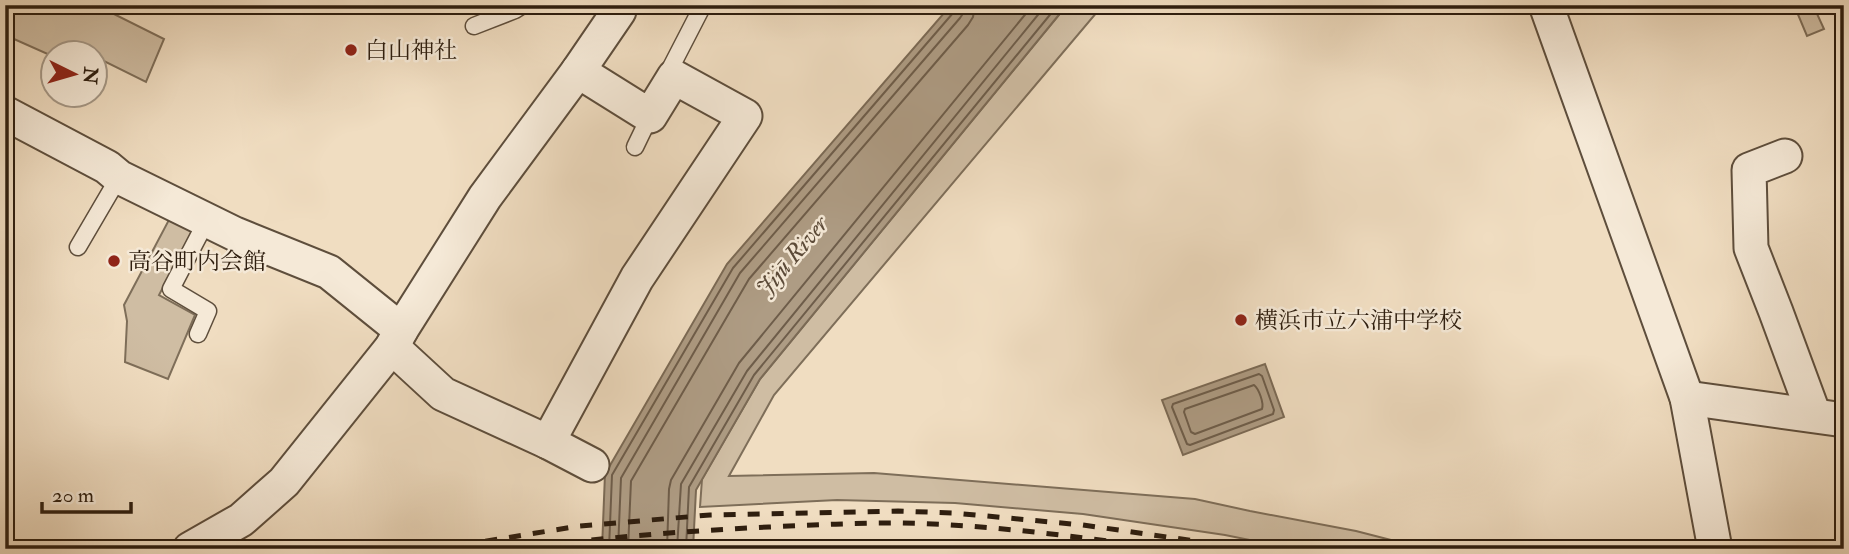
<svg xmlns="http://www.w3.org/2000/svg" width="1849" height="554" font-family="'IM FELL Double Pica','Noto Serif JP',serif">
<rect width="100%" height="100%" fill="#f0ddc1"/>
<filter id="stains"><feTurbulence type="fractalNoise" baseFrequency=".00286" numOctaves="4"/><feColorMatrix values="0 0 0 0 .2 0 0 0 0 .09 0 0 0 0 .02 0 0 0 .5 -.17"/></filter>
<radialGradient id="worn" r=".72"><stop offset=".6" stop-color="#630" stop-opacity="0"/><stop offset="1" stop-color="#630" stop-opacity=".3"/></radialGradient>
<g fill="#cfbda3" stroke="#7e6e59" stroke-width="2">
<path d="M 5,5 L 96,5 L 164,39 L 146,82 L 102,60 L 95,72 L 94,52 L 52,52 L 52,56 L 5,35 Z"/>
<path d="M 1067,5 L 1103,5 L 774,395 L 729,476 L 874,473 L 1195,499 L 1250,511 L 1356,531 L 1426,549 L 1295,549 L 1225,535 L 1083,514 L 955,503 L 837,500 L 700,507 L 702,479 L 760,379 Z"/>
<path d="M 1794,5 L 1813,5 L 1824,29 L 1807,36 Z"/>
<path d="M 171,216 L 194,228 L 159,295 L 195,315 L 168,379 L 125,362 L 127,321 L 124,305 Z"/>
</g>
<g fill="#ae9c84" stroke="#7b6a55" stroke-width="2">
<path d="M 951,5 L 1067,5 L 760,379 L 696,490 L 693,549 L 602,549 L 605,474 L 727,264 Z"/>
<path d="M 1265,364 L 1284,417 L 1183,455 L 1162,400 Z"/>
</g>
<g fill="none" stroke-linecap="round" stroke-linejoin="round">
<g stroke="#6e5d4a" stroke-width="2">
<path d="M 1259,374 L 1262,376 L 1274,410 L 1273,414 L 1190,445 L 1187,444 L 1172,407 L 1173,404 Z"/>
<path d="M 1254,385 C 1259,389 1264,403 1262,409 L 1195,434 L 1191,432 L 1184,412 L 1185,409 Z"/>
<path d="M 609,549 L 612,475 L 733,268 L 953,13 L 955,5"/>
<path d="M 618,549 L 621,478 L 740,273 L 960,18 L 964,12 L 964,5"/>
<path d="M 628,549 L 631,481 L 749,279 L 968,25 L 973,17 L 975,5"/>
<path d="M 667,549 L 669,489 L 671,480 L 739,363 L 1033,5"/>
<path d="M 677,549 L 681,484 L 747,371 L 1046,5"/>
<path d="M 686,549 L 689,487 L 754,375 L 1058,5"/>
</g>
<defs>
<g id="lane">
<path d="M 474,26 L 515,10 L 523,5"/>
<path d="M 673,76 L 668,73 L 701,9"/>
<path d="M 635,147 L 650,116"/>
<path d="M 78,247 L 119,177"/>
<path d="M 198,334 L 208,311 L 171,289 L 207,220"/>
</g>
<g id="street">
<path d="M 1546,5 L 1687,398 L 1715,549"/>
<path d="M 5,113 L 107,167 L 119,177 L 235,234 L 329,272 L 401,330"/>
<path d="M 1785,156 L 1749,170 L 1751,248 L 1776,312 L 1814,415"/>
<path d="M 392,347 L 443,394 L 548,442 L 592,465"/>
<path d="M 1687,398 L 1844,420"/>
<path d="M 548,442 L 637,278 L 745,116 L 674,77 L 650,116 L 578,71"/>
<path d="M 190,549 L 241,520 L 284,482 L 392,347 L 401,330 L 485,197 L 578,71 L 619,11 L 620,5"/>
</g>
</defs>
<use href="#lane" stroke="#5e4e3c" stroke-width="19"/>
<use href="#street" stroke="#5e4e3c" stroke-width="37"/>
<use href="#lane" stroke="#f5e9d7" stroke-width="16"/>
<use href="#street" stroke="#f5e9d7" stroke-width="33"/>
<g stroke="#2e1e0f" stroke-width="5" stroke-dasharray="12 12" stroke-linecap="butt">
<path d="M 438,549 L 579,526 L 710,515 L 898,511 L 954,513 L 1083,525 L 1251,549"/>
<path d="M 520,549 C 603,537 686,531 769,527 C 812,525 854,523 897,523 C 987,524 1078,537 1167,549"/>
</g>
</g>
<g fill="#8f2418" stroke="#f5e9d7" stroke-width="2.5">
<circle cx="351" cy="50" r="7"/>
<circle cx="114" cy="261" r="7"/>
<circle cx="1241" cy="320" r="7"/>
</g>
<g text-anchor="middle" stroke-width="5" stroke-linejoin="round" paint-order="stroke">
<g font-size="23" fill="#2e1e0f" stroke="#f5e9d7" text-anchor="start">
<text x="365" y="58">白山神社</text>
<text x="128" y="269">高谷町内会館</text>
<text x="1255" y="328">横浜市立六浦中学校</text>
</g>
<g font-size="24" font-style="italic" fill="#5b4a38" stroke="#f5e9d7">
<text transform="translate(792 256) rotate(-50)" y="8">Jijū River</text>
</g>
</g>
<rect width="1849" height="554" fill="none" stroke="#f0ddc1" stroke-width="28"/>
<rect x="7" y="7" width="1835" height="540" fill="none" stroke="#2e1e0f" stroke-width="3.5"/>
<rect x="14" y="14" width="1821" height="526" fill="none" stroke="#2e1e0f" stroke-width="2"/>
<g transform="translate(74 74) rotate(95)"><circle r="33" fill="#f5e9d7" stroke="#a59887" stroke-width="2"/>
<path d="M0-5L12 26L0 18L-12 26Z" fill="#8f2418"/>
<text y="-10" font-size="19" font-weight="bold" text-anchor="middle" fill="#2e1e0f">N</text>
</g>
<path d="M42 502v10h89v-10" fill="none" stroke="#2e1e0f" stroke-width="3.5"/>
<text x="52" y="502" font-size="21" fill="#2e1e0f" stroke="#f5e9d7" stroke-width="5" paint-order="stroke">20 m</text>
<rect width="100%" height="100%" filter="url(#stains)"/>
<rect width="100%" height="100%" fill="url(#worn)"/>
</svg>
